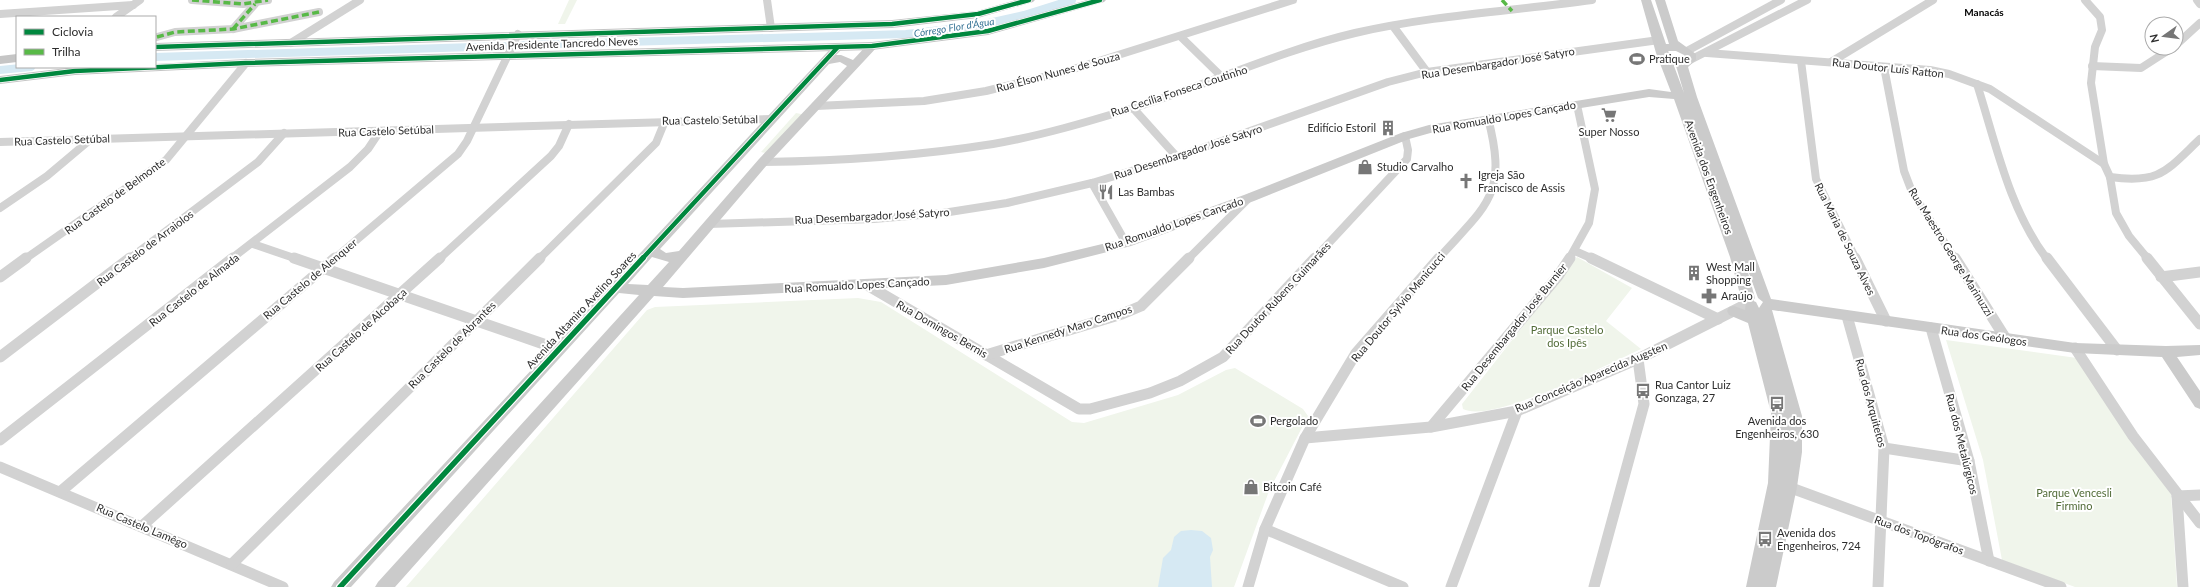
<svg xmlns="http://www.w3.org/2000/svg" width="2200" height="587" font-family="Lato,sans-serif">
<rect width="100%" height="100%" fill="#fff"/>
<g fill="#f0f5eb">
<path d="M 569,0 L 577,0 L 565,24 L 558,24 Z"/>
<path d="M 796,113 L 806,115 L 770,154 L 761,152 Z"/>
<path d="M 1577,257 L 1632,288 L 1606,321 L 1641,349 C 1608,364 1492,424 1463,409 L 1462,404 Z"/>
<path d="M 858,298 L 881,302 L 1072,422 L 1084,423 L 1178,395 L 1226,370 L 1235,368 L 1303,409 L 1308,416 L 1269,491 L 1234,587 L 406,587 L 647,310 L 655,307 Z"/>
<path d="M 1946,340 L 2077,358 L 2171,494 L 2177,587 L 2075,587 L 2002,560 L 1983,460 Z"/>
</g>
<path fill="#d6e9f3" d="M 1191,530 L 1202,531 L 1211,538 L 1213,550 L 1210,557 L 1212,587 L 1158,587 L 1163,558 L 1171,550 L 1174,537 L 1181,531 Z"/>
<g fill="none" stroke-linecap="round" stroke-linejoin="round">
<g stroke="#d6e9f3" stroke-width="8">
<path d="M 523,45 L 906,34 L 975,26 L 1024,15 L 1072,0"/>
<path d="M 155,57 L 504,46"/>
<path d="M 0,70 L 31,67"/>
</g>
<g stroke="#d2d2d2" stroke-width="8">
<path d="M 192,0 L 243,4 L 268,0"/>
<path d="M 767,0 L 771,28"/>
<path d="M 2085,0 L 2100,17 L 2102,30 L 2095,47 L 2091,83 L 2104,164 L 2110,177 L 2116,213 L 2129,236 L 2148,259"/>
<path d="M 2197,0 L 2200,4"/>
<path d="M 0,14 L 133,5"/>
<path d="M 116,17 L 140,0"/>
<path d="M 1393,26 L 1427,72"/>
<path d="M 233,29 L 255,4"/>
<path d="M 157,37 L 175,32 L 233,29 L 319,12"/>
<path d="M 1181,37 L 1222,77"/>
<path d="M 291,43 L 360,0"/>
<path d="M 2176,45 L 2200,23"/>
<path d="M 1687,51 L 1781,0"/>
<path d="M 1707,53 L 1930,70 L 1949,74 L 1990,89 L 2104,164"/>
<path d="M 1690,60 L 1807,0"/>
<path d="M 1801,61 L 1816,179 L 1856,259"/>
<path d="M 1831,62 L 1933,0"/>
<path d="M 2092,66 L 2141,68 L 2172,48"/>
<path d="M 1884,67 L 1904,171 L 1912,192 L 1955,259"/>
<path d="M 1977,84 C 1996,144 2009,209 2047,259"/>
<path d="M 816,106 L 924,101 L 986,91 L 1064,72 L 1293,0"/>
<path d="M 1133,108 L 1177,157"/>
<path d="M 0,142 L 772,119"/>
<path d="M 763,162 C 839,161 917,156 993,144 C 1040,136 1087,122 1133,108 C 1207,85 1279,51 1355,33 C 1433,15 1513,11 1592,0"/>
<path d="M 2110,177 C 2160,184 2166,171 2200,139"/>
<path d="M 1092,183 L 1126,243"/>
<path d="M 0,208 L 47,176 L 91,139"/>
<path d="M 709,224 L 874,219 L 943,213 L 1007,203 L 1092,183 L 1177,157 L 1388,82 L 1427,72 L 1659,40"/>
<path d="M 253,244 L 297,259"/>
<path d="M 1575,251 L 1593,259"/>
<path d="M 25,259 L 166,160 L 246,63"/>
<path d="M 129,259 L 258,162 L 284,133"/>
<path d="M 231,259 L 350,167 L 368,149 L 380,131"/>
<path d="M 334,259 L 458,154 L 467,141 L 518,34"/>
<path d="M 439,259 L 551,156 L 559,146 L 569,124"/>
<path d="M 539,259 L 656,143 L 665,121"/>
<path d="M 1188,259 L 1249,198"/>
<path d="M 1314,259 L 1407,159 L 1408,150 L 1405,136"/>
<path d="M 1438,259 C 1487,204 1508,196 1488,118"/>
<path d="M 1569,259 L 1589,223 L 1595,189 L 1577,105"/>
</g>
<g stroke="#d2d2d2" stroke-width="11">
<path d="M 294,258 L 558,349"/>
<path d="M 1591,258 L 1718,319"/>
<path d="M 1855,258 L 1886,321"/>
<path d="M 1955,258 L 2006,339"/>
<path d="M 2047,258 L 2117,350"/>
<path d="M 2147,258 L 2200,324"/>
<path d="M 0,277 L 26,258"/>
<path d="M 2161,277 L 2200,272"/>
<path d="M 867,285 L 1079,409 L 1090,409 L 1150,393 L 1180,381 L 1223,357 L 1315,258"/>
<path d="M 1847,316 L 1884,448 L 1878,587"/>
<path d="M 1931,328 L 1969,461 L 1989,561"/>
<path d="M 2075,348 L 2133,436 L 2200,523"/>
<path d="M 986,355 L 1122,314 L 1141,306 L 1189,258"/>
<path d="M 0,357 L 130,258"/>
<path d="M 1431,427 L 1558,276 L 1570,258"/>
<path d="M 1305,438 L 1431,427 L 1517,411 L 1638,359 L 1749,303"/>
<path d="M 0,440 L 233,258"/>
<path d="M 1884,448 L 1969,461"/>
<path d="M 0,467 L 283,587"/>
<path d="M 1783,485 L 2061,587"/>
<path d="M 60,492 L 335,258"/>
<path d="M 2177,496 L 2183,587"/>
<path d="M 2177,496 L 2200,495"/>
<path d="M 142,526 L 440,258"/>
<path d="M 1265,529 L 1403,587"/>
<path d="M 232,564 L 540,258"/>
<path d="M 1248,587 L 1265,529 L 1305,438 L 1356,353 L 1439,258"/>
<path d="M 1451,587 L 1517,411"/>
<path d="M 1594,587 L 1644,404 L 1638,359"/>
</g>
<path fill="#cbcbcb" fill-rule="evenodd" d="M 1641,0 L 1651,0 L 1666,44 L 1669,44 L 1655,0 L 1665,0 L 1678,41 L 1696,54 L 1696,60 L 1688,67 L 1697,97 L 1771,299 L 2075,343 L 2166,346 L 2200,345 L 2200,355 L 2177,357 L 2200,391 L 2200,409 L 2195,407 L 2162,357 L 2075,353 L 1772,310 L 1802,416 L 1802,452 L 1797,487 L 1776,587 L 1746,587 L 1768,483 L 1771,413 L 1748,323 L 1729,315 L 1727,311 L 1729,307 L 1734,306 L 1745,310 L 1746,302 L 1741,298 L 1730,257 L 1674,99 L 1649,97 L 1434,132 L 1409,139 L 1254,201 L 1131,246 L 1044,268 L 946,285 L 683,298 L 654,296 L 395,587 L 375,587 L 378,582 L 639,295 L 619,293 L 351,587 L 331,587 L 334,582 L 833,46 L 837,45 L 843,48 L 836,55 L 841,55 L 853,60 L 868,44 L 872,43 L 878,46 L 767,165 L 663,287 L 683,288 L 946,275 L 1044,258 L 1123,239 L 1244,195 L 1401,133 L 1429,125 L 1649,89 L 1671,92 L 1656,53 ZM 1668,51 L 1676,51 L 1684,55 L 1684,58 L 1675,59 ZM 840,62 L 847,66 L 759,159 L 679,251 L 666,253 L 660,249 L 829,64 ZM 1674,66 L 1676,66 L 1684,93 ZM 652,257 L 669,262 L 648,285 L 628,284 ZM 1746,265 L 1758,298 L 1763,302 L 1759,308 L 1756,302 L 1753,301 L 1755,298 Z"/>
<g fill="#c5c5c5" fill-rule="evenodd">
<path d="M 1016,0 L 1035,0 L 1033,2 L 978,18 L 892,28 L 155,51 L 155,43 L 892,20 L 977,11 Z"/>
<path d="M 1087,0 L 1106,0 L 1104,2 L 988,35 L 872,50 L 246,67 L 75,75 L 0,84 L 0,76 L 75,67 L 155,67 L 155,64 L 246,59 L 872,42 L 987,28 Z"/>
<path d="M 17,54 L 17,62 L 0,64 L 0,56 Z"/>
</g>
<g stroke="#58b947" stroke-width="3.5" stroke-dasharray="7 3.5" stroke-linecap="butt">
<path d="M 192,0 L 243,4 L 268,0"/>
<path d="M 1502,0 L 1512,11"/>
<path d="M 233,29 L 255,4"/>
<path d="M 157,37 L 175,32 L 233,29 L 319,12"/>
</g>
<defs>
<g id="cycleway-far1">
<path d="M 155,47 L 892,24 L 978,14 L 1029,0"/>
<path d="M 0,80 L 75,71 L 246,63 L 872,46 L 988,31 L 1100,0"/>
<path d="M 642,259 L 837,48"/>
</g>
<path id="cycleway" d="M 340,587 L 643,258"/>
</defs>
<use href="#cycleway-far1" stroke="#fff" stroke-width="6"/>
<use href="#cycleway" stroke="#fff" stroke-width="8"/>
<use href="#cycleway-far1" stroke="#00873e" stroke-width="4.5"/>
<use href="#cycleway" stroke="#00873e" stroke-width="5.5"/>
</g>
<defs>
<symbol id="stadium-bare" viewBox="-9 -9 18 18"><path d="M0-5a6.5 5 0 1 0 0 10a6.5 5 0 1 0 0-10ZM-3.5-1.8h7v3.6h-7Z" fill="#767676" stroke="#fff" stroke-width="2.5" paint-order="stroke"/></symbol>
<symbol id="supermarket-bare" viewBox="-9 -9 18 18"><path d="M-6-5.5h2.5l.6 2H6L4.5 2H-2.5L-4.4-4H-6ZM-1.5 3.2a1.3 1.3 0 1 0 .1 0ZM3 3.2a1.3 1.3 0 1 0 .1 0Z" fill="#767676" stroke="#fff" stroke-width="2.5" paint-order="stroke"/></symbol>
<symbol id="building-bare" viewBox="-9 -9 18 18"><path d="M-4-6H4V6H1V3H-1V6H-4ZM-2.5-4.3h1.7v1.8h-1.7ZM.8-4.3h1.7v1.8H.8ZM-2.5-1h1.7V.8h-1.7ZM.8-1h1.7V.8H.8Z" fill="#767676" stroke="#fff" stroke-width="2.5" paint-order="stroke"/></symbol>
<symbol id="shop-bare" viewBox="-9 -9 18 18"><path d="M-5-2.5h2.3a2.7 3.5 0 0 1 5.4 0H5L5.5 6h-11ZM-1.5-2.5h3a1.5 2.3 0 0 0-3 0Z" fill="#767676" stroke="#fff" stroke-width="2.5" paint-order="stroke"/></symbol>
<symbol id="church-bare" viewBox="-9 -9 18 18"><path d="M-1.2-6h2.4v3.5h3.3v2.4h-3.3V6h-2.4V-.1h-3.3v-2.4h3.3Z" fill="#767676" stroke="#fff" stroke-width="2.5" paint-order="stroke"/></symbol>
<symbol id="restaurant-bare" viewBox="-9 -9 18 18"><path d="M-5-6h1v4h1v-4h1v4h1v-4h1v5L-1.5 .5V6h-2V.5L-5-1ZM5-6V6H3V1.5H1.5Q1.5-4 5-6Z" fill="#767676" stroke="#fff" stroke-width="2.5" paint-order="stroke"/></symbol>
<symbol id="pharmacy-bare" viewBox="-9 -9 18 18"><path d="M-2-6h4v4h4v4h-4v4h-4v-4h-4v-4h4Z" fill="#767676" stroke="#fff" stroke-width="2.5" paint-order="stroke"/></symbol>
<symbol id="bus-bare" viewBox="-9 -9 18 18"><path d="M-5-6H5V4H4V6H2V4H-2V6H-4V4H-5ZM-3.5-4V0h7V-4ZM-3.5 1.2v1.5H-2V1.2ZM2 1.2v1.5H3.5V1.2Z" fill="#767676" stroke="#fff" stroke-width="2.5" paint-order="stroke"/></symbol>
</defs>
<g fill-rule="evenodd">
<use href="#stadium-bare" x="1626" y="48" width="22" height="22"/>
<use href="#supermarket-bare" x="1598" y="104" width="22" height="22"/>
<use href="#building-bare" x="1377" y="117" width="22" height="22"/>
<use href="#shop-bare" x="1354" y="156" width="22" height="22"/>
<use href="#church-bare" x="1455" y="170" width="22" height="22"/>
<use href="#restaurant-bare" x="1095" y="181" width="22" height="22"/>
<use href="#building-bare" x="1683" y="262" width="22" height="22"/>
<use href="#pharmacy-bare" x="1698" y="285" width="22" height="22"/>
<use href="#bus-bare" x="1632" y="380" width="22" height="22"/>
<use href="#bus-bare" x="1766" y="393" width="22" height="22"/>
<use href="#stadium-bare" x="1247" y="410" width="22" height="22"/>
<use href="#shop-bare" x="1240" y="476" width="22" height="22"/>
<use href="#bus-bare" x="1754" y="528" width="22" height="22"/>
</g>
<g text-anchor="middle" stroke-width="4" stroke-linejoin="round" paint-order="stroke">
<g font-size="10" font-weight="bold" fill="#000" stroke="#fff">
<text x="1984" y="16">Manacás</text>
</g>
<g font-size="10" font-style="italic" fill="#367395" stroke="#fff">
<text transform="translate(954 27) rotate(-9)" y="4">Córrego Flor d'Água</text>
</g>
<g font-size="11" fill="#2d2d2d" stroke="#fff">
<text transform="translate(552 44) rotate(-2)" y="4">Avenida Presidente Tancredo Neves</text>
<text transform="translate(1498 63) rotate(-9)" y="4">Rua Desembargador José Satyro</text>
<text transform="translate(1888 68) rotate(6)" y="4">Rua Doutor Luís Ratton</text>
<text transform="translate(1058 72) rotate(-15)" y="4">Rua Élson Nunes de Souza</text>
<text transform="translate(1179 91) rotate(-18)" y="4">Rua Cecília Fonseca Coutinho</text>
<text transform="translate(1504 117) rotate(-10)" y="4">Rua Romualdo Lopes Cançado</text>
<text transform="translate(710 120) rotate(-1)" y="4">Rua Castelo Setúbal</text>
<text transform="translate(386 131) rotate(-2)" y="4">Rua Castelo Setúbal</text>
<text transform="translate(62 140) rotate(-2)" y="4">Rua Castelo Setúbal</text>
<text transform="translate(1188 152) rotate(-18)" y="4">Rua Desembargador José Satyro</text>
<text transform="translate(1709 177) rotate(70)" y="4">Avenida dos Engenheiros</text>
<text transform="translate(115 196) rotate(-36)" y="4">Rua Castelo de Belmonte</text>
<text transform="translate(872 216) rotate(-3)" y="4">Rua Desembargador José Satyro</text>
<text transform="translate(1174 224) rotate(-19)" y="4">Rua Romualdo Lopes Cançado</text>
<text transform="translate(1845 239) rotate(64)" y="4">Rua Maria de Souza Alves</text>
<text transform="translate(145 248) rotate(-37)" y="4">Rua Castelo de Arraiolos</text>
<text transform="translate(1951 252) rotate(58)" y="4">Rua Maestro George Marinuzzi</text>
<text transform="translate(310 279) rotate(-40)" y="4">Rua Castelo de Alenquer</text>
<text transform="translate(857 285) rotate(-3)" y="4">Rua Romualdo Lopes Cançado</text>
<text transform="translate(194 290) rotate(-38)" y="4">Rua Castelo de Almada</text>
<text transform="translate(1278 298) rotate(-47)" y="4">Rua Doutor Rubens Guimarães</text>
<text transform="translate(1398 307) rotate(-50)" y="4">Rua Doutor Sylvio Menicucci</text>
<text transform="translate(581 310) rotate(-47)" y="4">Avenida Altamiro Avelino Soares</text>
<text transform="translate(1514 327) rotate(-51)" y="4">Rua Desembargador José Burnier</text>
<text transform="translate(942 329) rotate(30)" y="4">Rua Domingos Bernis</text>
<text transform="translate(1068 329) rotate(-18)" y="4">Rua Kennedy Maro Campos</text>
<text transform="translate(361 330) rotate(-42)" y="4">Rua Castelo de Alcobaça</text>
<text transform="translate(1984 336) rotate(8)" y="4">Rua dos Geólogos</text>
<text transform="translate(452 345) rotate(-45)" y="4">Rua Castelo de Abrantes</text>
<text transform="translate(1591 377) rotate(-23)" y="4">Rua Conceição Aparecida Augsten</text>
<text transform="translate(1871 403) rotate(75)" y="4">Rua dos Arquitetos</text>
<text transform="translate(1962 444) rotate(76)" y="4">Rua dos Metalúrgicos</text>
<text transform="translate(142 526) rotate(23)" y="4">Rua Castelo Lamêgo</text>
<text transform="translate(1919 535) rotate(20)" y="4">Rua dos Topógrafos</text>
</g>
<g font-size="11" fill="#2d2d2d" stroke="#fff" text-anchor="start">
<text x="1649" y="63">Pratique</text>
<text x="1376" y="132" text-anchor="end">Edifício Estoril</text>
<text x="1609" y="136" text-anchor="middle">Super Nosso</text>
<text x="1377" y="171">Studio Carvalho</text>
<text x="1478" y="179">Igreja São<tspan x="1478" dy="13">Francisco de Assis</tspan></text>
<text x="1118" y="196">Las Bambas</text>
<text x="1706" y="271">West Mall<tspan x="1706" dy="13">Shopping</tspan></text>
<text x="1721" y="300">Araújo</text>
<text x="1655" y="389">Rua Cantor Luiz<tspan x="1655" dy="13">Gonzaga, 27</tspan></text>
<text x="1270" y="425">Pergolado</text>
<text x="1777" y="425" text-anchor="middle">Avenida dos<tspan x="1777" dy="13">Engenheiros, 630</tspan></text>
<text x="1263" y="491">Bitcoin Café</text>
<text x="1777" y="537">Avenida dos<tspan x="1777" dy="13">Engenheiros, 724</tspan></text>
</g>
<g font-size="11" fill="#526c38" stroke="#fff">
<text x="1567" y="334">Parque Castelo<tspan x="1567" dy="13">dos Ipês</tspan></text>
<text x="2074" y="497">Parque Vencesli<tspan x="2074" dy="13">Firmino</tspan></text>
</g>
</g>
<rect x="16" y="16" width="140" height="52" fill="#ffffff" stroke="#ababab"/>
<rect x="24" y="29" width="20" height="6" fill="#00873e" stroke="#ababab"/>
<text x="52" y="36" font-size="12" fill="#2d2d2d">Ciclovia</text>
<rect x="24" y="49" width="20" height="6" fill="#58b947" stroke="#ababab"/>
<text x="52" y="56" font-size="12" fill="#2d2d2d">Trilha</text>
<g transform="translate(2164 36) rotate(256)"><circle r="19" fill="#ffffff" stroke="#ababab"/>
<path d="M0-3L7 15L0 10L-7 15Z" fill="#767676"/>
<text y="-6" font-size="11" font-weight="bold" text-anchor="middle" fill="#2d2d2d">N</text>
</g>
</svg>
